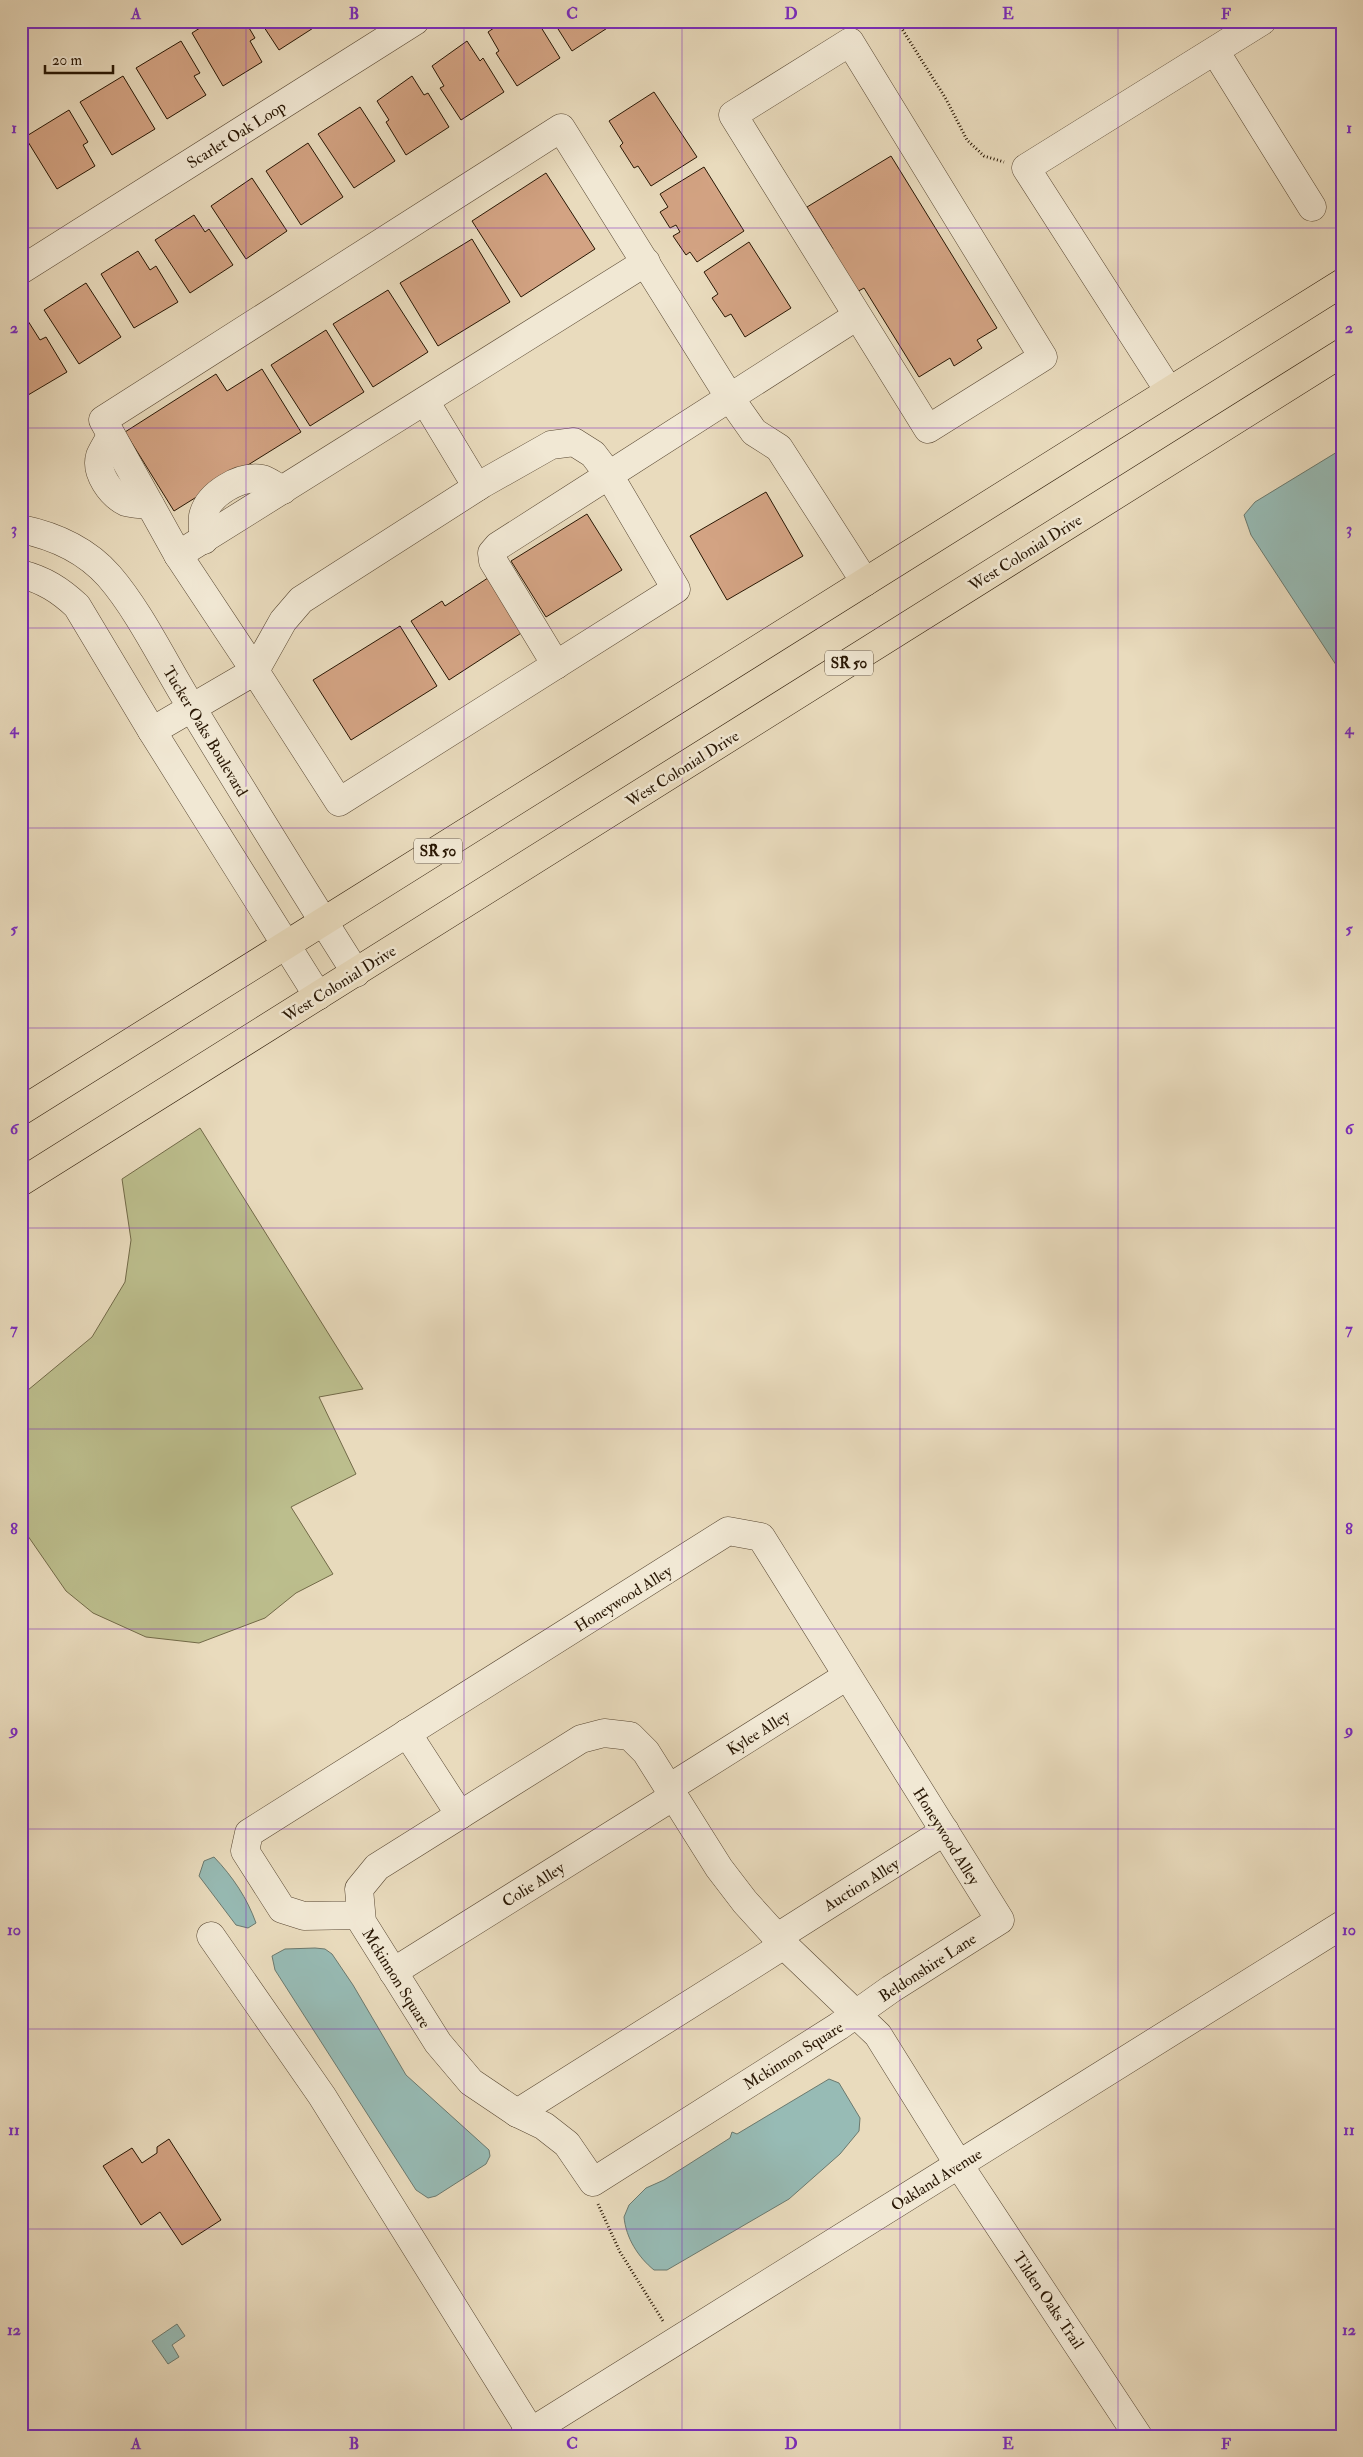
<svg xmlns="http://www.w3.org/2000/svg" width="1363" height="2457" font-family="'IM FELL Double Pica',serif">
<rect width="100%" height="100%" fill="#e9dbbd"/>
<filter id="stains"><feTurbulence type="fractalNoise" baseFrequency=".004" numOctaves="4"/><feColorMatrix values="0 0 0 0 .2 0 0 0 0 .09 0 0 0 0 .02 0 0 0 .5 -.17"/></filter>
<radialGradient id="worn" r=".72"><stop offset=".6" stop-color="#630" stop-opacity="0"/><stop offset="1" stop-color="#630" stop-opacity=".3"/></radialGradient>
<path fill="#bcbe8d" stroke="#726a48" d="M 200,1128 L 363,1389 L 319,1397 L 356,1474 L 291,1507 L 333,1574 L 296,1593 L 265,1618 L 199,1643 L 146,1637 L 93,1613 L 66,1591 L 21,1526 L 21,1401 L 28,1390 L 92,1337 L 125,1282 L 131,1240 L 122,1179 Z"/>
<g fill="#97bbb5" stroke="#6b796e">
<path d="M 1342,449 L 1342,674 L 1251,535 L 1244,515 L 1255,502 Z"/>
<path d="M 214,1857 C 233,1877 247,1898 256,1923 L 248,1928 L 236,1925 L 199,1876 L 204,1861 Z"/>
<path d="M 315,1948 L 325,1949 L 332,1954 L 353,1985 L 406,2075 L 489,2150 L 490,2156 L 486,2164 L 436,2196 L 428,2198 L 416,2190 L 275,1970 L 272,1956 L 285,1949 Z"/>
<path d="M 829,2079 L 839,2083 L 860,2118 L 859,2131 L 840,2154 L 789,2199 L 667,2270 L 654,2270 C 638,2257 626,2238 624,2217 L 629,2205 L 646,2188 L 664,2180 L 730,2138 L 732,2132 L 737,2134 Z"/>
<path d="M 177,2324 L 185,2336 L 172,2345 L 179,2357 L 168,2364 L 152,2341 Z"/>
</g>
<g fill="#d3a383" stroke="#281603">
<path d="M 211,21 L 245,21 L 255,38 L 250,41 L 262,62 L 223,86 L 192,33 Z"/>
<path d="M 260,21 L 320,21 L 321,23 L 279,50 Z"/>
<path d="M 532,21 L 535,27 L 539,24 L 560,58 L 517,86 L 496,53 L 499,51 L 488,32 L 504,21 Z"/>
<path d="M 553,21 L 614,21 L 615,23 L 572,51 Z"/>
<path d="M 181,41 L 200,73 L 194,76 L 206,95 L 167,119 L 136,68 Z"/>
<path d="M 467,41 L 480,61 L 483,58 L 504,92 L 461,120 L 440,88 L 444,86 L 432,66 Z"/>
<path d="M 123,76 L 155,129 L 112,155 L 80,102 Z"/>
<path d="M 412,76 L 424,95 L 428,93 L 449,127 L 406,155 L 386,122 L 389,120 L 377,101 Z"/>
<path d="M 654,92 L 697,157 L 651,186 L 638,166 L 634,168 L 620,146 L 623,143 L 609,121 Z"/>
<path d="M 360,107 L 395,161 L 354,188 L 318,134 Z"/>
<path d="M 69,110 L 88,142 L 83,145 L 95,166 L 57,189 L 25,137 Z"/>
<path d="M 308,143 L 343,197 L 301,225 L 266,171 Z"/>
<path d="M 891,156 L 997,328 L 977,340 L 982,348 L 954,366 L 950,358 L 919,377 L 864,288 L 853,294 L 827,252 L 833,249 L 807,207 Z"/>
<path d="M 704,167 L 744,231 L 697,262 L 690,252 L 686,255 L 673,236 L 680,232 L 676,225 L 670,228 L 660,212 L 668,207 L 660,194 Z"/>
<path d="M 546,173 L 595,249 L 521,297 L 472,221 Z"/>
<path d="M 252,178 L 287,231 L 246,259 L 211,206 Z"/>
<path d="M 194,215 L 205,232 L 209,229 L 233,265 L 190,293 L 155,240 Z"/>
<path d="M 472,239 L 510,302 L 438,346 L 400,283 Z"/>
<path d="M 749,242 L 791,308 L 745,337 L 731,314 L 725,317 L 712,298 L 718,294 L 704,272 Z"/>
<path d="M 138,251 L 150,270 L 156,266 L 178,302 L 134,328 L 101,274 Z"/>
<path d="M 86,283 L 121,337 L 79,364 L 44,310 Z"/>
<path d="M 388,290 L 428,352 L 373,387 L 333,324 Z"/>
<path d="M 28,321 L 40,340 L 46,337 L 67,372 L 23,398 L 21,395 L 21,326 Z"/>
<path d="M 326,330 L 364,392 L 310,426 L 271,365 Z"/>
<path d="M 262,369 L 301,432 L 174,511 L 125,432 L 216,374 L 227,391 Z"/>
<path d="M 766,492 L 803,556 L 727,600 L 690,536 Z"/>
<path d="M 587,514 L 622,570 L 546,617 L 511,561 Z"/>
<path d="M 494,574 L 529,628 L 449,680 L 411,621 L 442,601 L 445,606 Z"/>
<path d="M 400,626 L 437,686 L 351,740 L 313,680 Z"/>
<path d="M 169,2139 L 221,2220 L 182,2245 L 160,2212 L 141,2225 L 103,2166 L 132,2148 L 142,2163 L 157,2153 L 157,2147 Z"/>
</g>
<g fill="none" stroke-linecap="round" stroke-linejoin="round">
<defs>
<g id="minor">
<path d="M 850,42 L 1043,357 L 928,429 L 733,115 Z"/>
<path d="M 1215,51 L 1312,207"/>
<path d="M 21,270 L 415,21"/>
<path d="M 1169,391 L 1026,168 L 1262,21"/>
<path d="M 425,401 L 477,487"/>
<path d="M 111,435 C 108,442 103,449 100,456 C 95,473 111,495 126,502 C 133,504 143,504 150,505"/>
<path d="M 21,529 C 55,536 86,550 109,576 C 141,613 166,667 192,708 C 246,797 300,885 356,973"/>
<path d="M 204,540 C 203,532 202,524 203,516 C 208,494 240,475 262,479 C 269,481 276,487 283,490"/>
<path d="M 178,555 L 646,262"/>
<path d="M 21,574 C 44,580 60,590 77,606 L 152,731 L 318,996"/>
<path d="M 556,665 L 493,561 L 492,553 L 498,546 L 609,475 L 593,454 L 574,442 L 551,445 L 482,484 L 301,600 L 283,621 L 255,671 L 178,555 L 103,420 L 561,128 L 730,398 L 754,432 L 779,448 L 865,582"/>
<path d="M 152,731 L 255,671 L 339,802 L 676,589 L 609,475 L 857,316"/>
<path d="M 407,1733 L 460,1815"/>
<path d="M 669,1788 L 847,1676"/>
<path d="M 361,1915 L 304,1916 L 282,1909 L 245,1851 L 249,1833 L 728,1531 L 761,1537 L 1000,1920 L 891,1989 L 839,2026 L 593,2182 L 567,2144 L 544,2126 L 517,2113 L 471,2082 L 438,2043 L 362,1922 L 359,1889 L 377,1867 L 581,1739 L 604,1733 L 630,1736 L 646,1752 L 719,1868 L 745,1902 L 784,1945 L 878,2035 L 959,2165 L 1138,2436"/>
<path d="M 211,1936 L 322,2096 L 531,2432"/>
<path d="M 776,1938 L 945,1831"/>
<path d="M 393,1972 L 674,1796"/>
<path d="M 517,2113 L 784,1945"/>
<path d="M 524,2436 L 1342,1925"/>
</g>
<g id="highway">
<path d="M 21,1111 L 1342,283"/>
<path d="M 21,1182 L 1342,353"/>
</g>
</defs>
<use href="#minor" stroke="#584732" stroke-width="29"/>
<use href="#highway" stroke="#281603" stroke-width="29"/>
<g stroke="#281603" stroke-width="3" stroke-dasharray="1 2.5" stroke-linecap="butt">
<path d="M 897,21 L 946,99 L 967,140 L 984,156 L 1004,162"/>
<path d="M 598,2204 L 620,2252 L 663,2321"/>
</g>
<use href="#minor" stroke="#f1e8d4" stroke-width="28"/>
<use href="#highway" stroke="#e9dbbd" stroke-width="28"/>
</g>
<path fill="none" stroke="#7b2cbf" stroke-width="1" stroke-opacity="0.55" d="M 246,21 L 246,2436M 464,21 L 464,2436M 682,21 L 682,2436M 900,21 L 900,2436M 1118,21 L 1118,2436M 21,228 L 1342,228M 21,428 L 1342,428M 21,628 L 1342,628M 21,828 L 1342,828M 21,1028 L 1342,1028M 21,1228 L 1342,1228M 21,1429 L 1342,1429M 21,1629 L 1342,1629M 21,1829 L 1342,1829M 21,2029 L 1342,2029M 21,2229 L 1342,2229"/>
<g text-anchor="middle" stroke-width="5" stroke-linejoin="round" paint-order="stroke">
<g fill="#f1e8d4" stroke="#645542" stroke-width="1">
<rect x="825" y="650.5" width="48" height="25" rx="4"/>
<rect x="414" y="838.5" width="48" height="25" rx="4"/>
</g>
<g font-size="15" font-weight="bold" fill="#281603">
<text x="849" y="668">SR 50</text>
<text x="438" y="856">SR 50</text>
</g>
<g font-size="16" fill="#281603" stroke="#f1e8d4">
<text transform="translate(236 134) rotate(-32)" y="6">Scarlet Oak Loop</text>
<text transform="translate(1025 552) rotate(-32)" y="6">West Colonial Drive</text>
<text transform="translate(206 731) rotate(59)" y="6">Tucker Oaks Boulevard</text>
<text transform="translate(682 768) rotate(-32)" y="6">West Colonial Drive</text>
<text transform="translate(339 983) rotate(-32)" y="6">West Colonial Drive</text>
<text transform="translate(623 1598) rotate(-32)" y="6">Honeywood Alley</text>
<text transform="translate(758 1732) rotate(-32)" y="6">Kylee Alley</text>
<text transform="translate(947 1836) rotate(58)" y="6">Honeywood Alley</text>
<text transform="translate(533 1884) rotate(-32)" y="6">Colie Alley</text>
<text transform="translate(861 1884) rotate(-32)" y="6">Auction Alley</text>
<text transform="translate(927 1967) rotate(-33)" y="6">Beldonshire Lane</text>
<text transform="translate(397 1978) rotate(58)" y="6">Mckinnon Square</text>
<text transform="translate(793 2055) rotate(-32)" y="6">Mckinnon Square</text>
<text transform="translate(936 2179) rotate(-32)" y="6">Oakland Avenue</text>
<text transform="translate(1049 2300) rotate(56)" y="6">Tilden Oaks Trail</text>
</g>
</g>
<rect width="1363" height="2457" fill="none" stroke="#e9dbbd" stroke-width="55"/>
<path d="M45 65v8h68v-8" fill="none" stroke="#281603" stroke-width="2.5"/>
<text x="52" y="65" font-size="15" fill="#281603" stroke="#f1e8d4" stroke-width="4" paint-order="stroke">20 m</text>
<rect x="28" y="28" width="1308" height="2402" fill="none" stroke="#7b2cbf" stroke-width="2"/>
<g font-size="16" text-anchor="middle" font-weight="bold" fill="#7b2cbf">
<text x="136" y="19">A</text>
<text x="354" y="19">B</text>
<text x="572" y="19">C</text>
<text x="791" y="19">D</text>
<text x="1008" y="19">E</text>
<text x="1226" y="19">F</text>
<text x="14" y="133">1</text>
<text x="1349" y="133">1</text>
<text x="14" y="333">2</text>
<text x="1349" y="333">2</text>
<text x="14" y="534">3</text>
<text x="1349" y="534">3</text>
<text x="14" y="734">4</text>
<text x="1349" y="734">4</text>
<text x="14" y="934">5</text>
<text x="1349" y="934">5</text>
<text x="14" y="1134">6</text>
<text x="1349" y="1134">6</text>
<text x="14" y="1334">7</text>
<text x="1349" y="1334">7</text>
<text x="14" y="1534">8</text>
<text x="1349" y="1534">8</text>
<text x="14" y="1735">9</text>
<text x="1349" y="1735">9</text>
<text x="14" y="1935">10</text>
<text x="1349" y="1935">10</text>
<text x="14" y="2135">11</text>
<text x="1349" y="2135">11</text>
<text x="14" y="2335">12</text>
<text x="1349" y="2335">12</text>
<text x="136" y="2449">A</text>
<text x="354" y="2449">B</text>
<text x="572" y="2449">C</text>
<text x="791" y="2449">D</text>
<text x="1008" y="2449">E</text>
<text x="1226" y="2449">F</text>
</g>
<rect width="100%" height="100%" filter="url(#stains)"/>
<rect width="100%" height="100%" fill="url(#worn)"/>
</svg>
